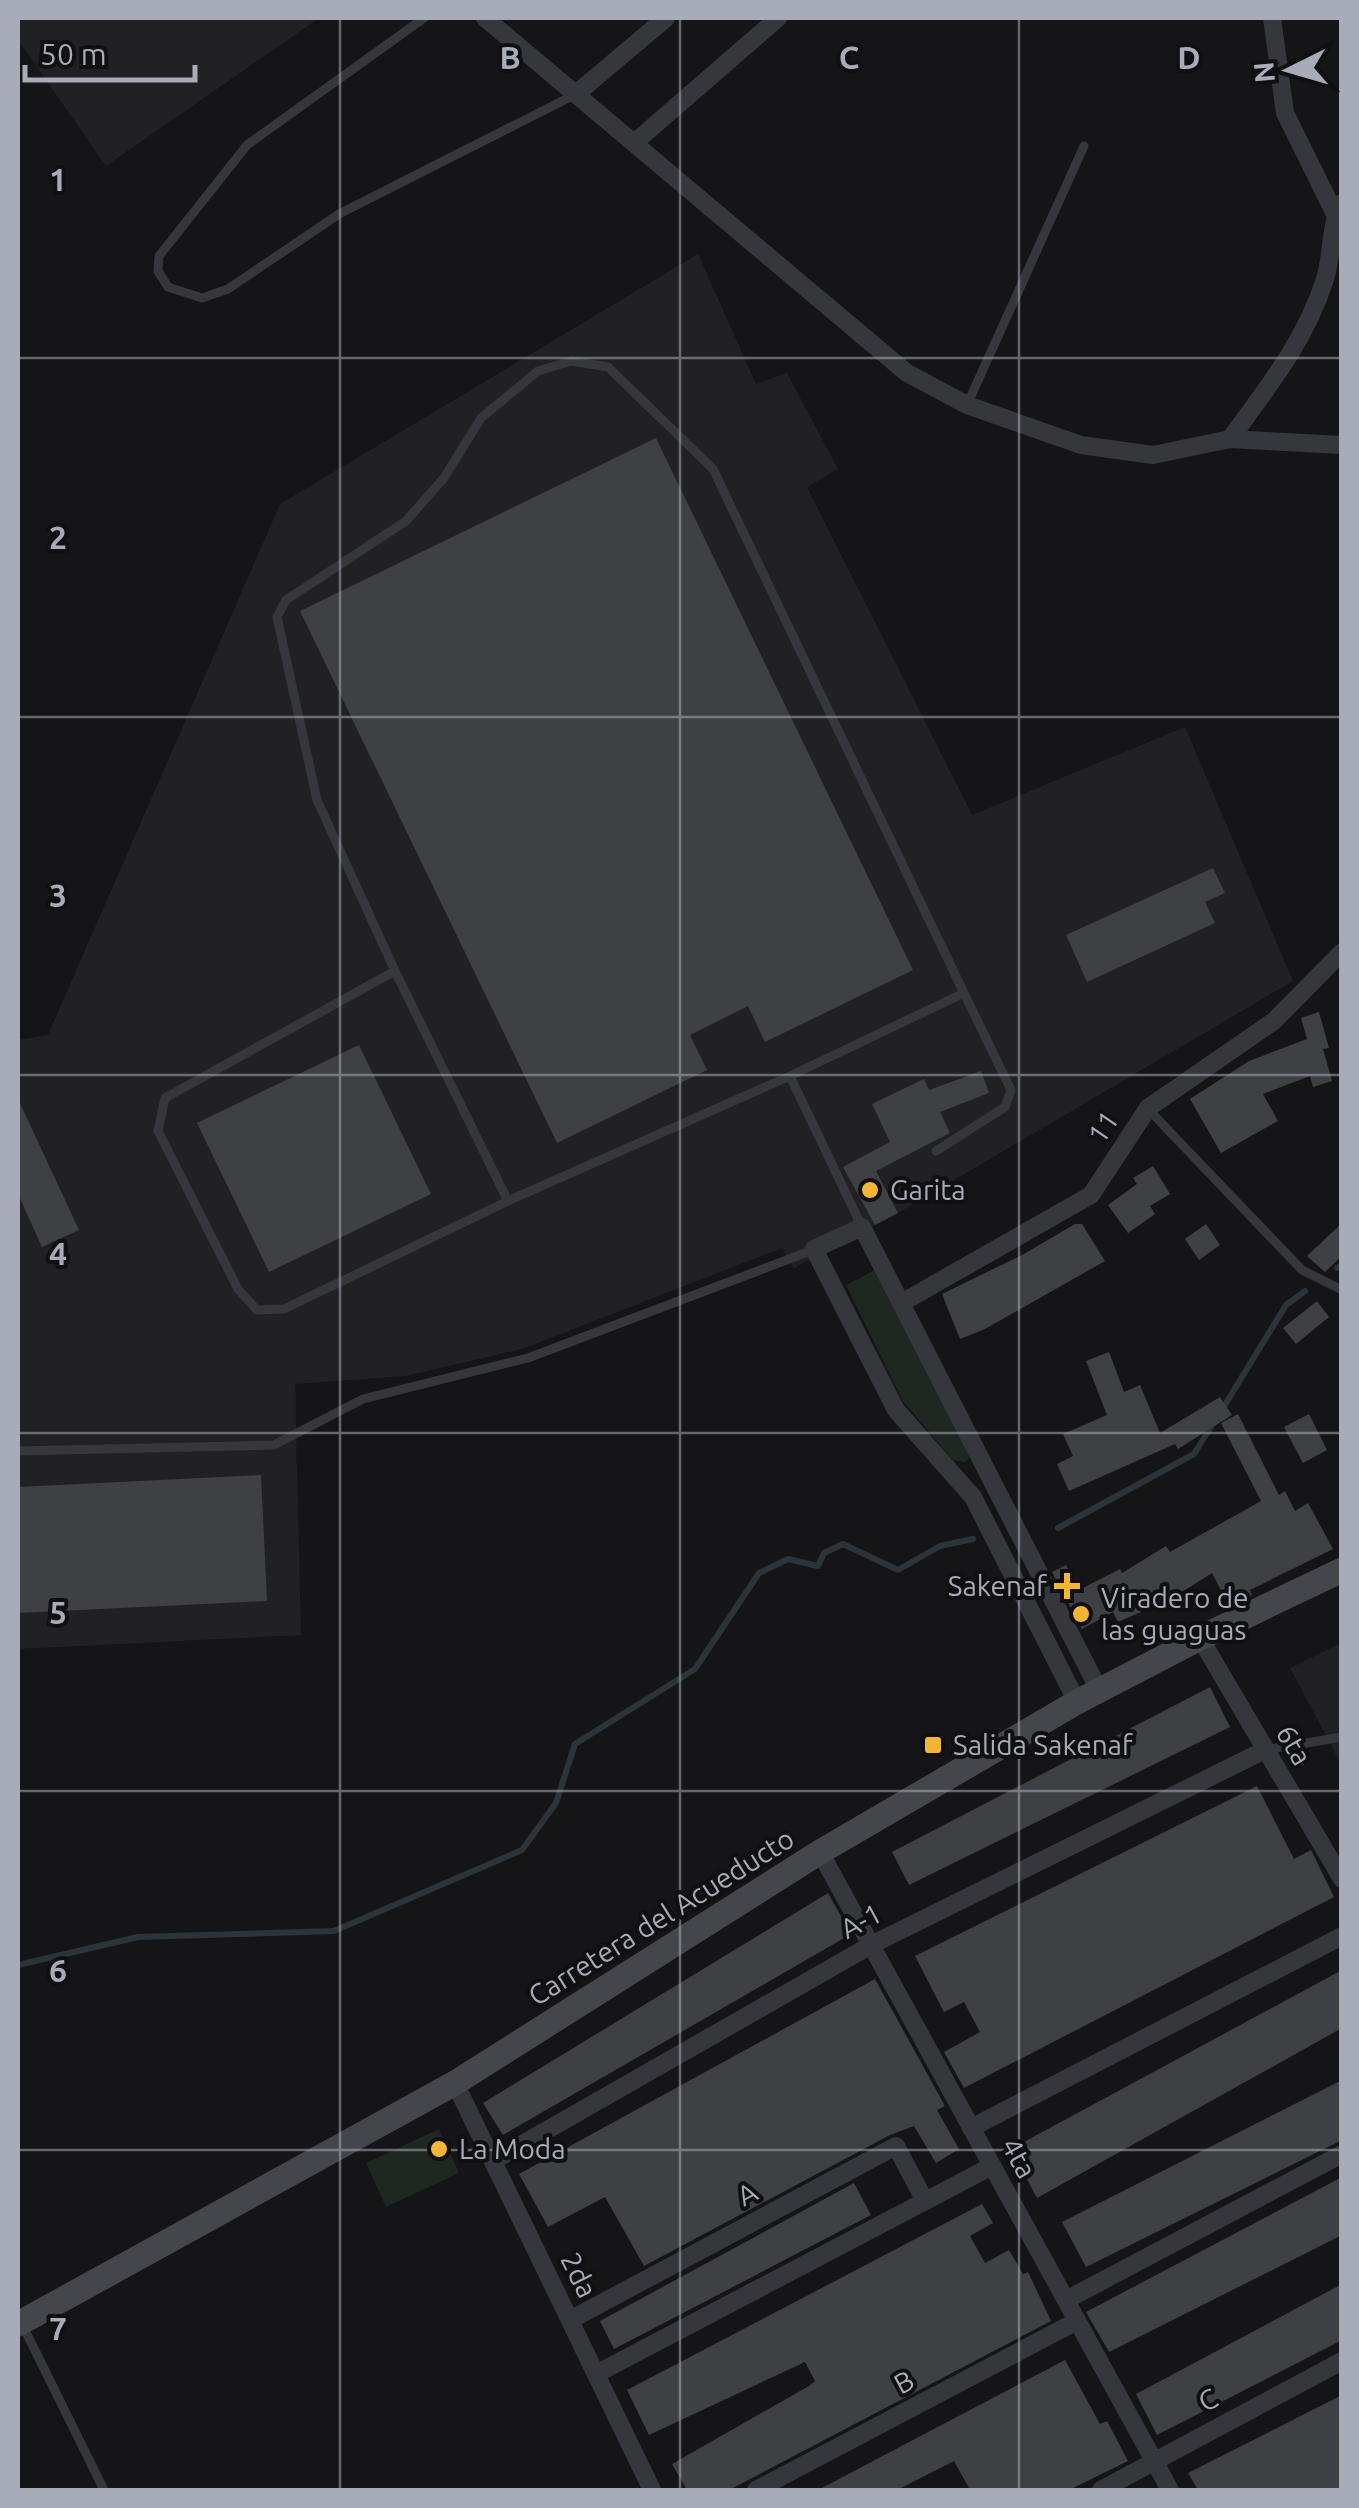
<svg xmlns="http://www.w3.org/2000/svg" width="1359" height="2508" font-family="Ubuntu,sans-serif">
<rect width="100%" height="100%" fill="#151517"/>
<g fill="#212124">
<path d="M 18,18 L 319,18 L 106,166 L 18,40 Z"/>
<path d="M 698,254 L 756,384 L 787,373 L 838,469 L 807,487 L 972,815 L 1185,727 L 1293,981 L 898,1213 L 794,1268 L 782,1248 L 522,1349 L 405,1376 L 295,1384 L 301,1635 L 18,1649 L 18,1040 L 48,1035 L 280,504 Z"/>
<path d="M 1341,1643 L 1341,1764 L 1290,1668 Z"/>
</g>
<g fill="#1f2721">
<path d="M 877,1269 L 970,1457 L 965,1462 L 953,1460 L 903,1401 L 846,1285 Z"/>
<path d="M 439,2129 L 459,2173 L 386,2207 L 366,2163 Z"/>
</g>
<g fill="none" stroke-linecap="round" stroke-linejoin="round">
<g stroke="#2b343b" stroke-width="6">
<path d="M 1337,1268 L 1342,1265"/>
<path d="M 1223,1408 L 1286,1305 L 1305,1291"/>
<path d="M 1058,1528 L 1194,1454 L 1214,1422"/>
<path d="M 18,1965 L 138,1937 L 334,1931 L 522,1850 L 556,1803 L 575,1744 L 695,1669 L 759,1573 L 788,1559 L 818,1566 L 824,1553 L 843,1544 L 898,1570 L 940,1546 L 973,1539"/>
</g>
</g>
<g fill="#3f4044">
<path d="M 656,438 L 913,970 L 765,1042 L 748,1006 L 690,1035 L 707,1070 L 557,1143 L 300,611 Z"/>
<path d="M 1213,868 L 1225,893 L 1205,902 L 1215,923 L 1087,982 L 1066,935 Z"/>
<path d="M 1319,1012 L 1329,1048 L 1323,1049 L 1332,1081 L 1313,1087 L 1310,1076 L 1263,1094 L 1278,1121 L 1221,1153 L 1190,1099 L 1249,1061 L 1307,1039 L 1301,1018 Z"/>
<path d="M 359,1045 L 431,1194 L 269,1272 L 197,1123 Z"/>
<path d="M 981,1071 L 989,1093 L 940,1112 L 950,1133 L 876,1171 L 898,1213 L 875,1225 L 843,1167 L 890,1142 L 872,1104 L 924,1079 L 929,1090 Z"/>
<path d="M 18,1099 L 79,1230 L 42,1247 L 18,1194 Z"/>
<path d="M 1153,1166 L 1170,1194 L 1150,1206 L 1155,1214 L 1128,1233 L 1108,1205 L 1137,1184 L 1133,1178 Z"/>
<path d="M 1342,1223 L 1342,1256 L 1325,1272 L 1307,1256 Z"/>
<path d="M 1075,1224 L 1082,1224 L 1105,1261 L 985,1329 L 960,1339 L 942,1294 L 1024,1254 Z"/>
<path d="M 1206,1224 L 1220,1245 L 1199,1260 L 1185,1239 Z"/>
<path d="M 1317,1301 L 1329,1317 L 1296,1344 L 1283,1328 Z"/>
<path d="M 1109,1352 L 1124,1392 L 1140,1385 L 1160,1433 L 1220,1397 L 1232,1415 L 1178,1449 L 1175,1444 L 1069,1491 L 1057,1464 L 1073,1456 L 1063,1434 L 1107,1415 L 1086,1361 Z"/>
<path d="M 1238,1414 L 1279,1495 L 1285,1491 L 1295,1511 L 1308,1503 L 1333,1549 L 1250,1590 L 1252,1595 L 1229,1606 L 1212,1573 L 1171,1599 L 1118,1622 L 1113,1612 L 1082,1629 L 1052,1572 L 1066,1565 L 1079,1590 L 1120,1569 L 1122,1573 L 1166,1546 L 1170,1552 L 1261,1501 L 1221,1423 Z"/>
<path d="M 1309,1414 L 1327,1450 L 1303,1463 L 1284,1427 Z"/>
<path d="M 261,1475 L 267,1601 L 18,1613 L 18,1487 Z"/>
<path d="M 1210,1687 L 1230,1727 L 909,1885 L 892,1852 Z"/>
<path d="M 1257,1786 L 1294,1859 L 1311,1850 L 1334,1897 L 964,2088 L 944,2052 L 980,2032 L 964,2002 L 944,2012 L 915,1956 Z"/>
<path d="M 828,1893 L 851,1934 L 503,2135 L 483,2103 Z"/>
<path d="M 1342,1970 L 1342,2028 L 1037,2198 L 1011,2149 Z"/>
<path d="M 875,1979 L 945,2106 L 937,2110 L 959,2149 L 936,2163 L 914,2126 L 890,2135 L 644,2266 L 605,2197 L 548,2227 L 519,2174 Z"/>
<path d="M 1342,2080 L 1342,2140 L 1086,2267 L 1062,2222 Z"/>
<path d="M 1342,2177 L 1342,2235 L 1109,2352 L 1086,2312 Z"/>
<path d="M 854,2183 L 871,2215 L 614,2349 L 600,2321 Z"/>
<path d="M 982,2204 L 993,2223 L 970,2236 L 985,2263 L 1009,2250 L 1023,2274 L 1028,2272 L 1051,2321 L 729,2490 L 687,2490 L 672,2464 L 809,2386 L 815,2381 L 805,2362 L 649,2435 L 627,2390 Z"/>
<path d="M 1342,2284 L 1342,2340 L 1157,2435 L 1136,2394 Z"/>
<path d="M 1065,2360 L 1100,2424 L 1107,2421 L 1128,2461 L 1069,2490 L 970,2490 L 954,2461 L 897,2490 L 818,2490 Z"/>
<path d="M 1342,2395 L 1342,2490 L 1198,2490 L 1188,2473 Z"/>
</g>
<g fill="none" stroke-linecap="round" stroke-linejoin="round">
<g stroke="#36373c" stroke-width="9">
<path d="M 424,18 L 247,145 L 159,256 L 158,271 L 168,287 L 202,298 L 228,289 L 339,214 L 576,94"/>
<path d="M 967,405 L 1084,146"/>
<path d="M 395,971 L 508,1201"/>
<path d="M 790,1076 L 964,993 L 713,469 L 608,367 L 571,361 L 538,371 L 481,418 L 444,478 L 406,521 L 286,600 L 277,617 L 317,800 L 395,971 L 165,1098 L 158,1131 L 238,1289 L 257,1310 L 284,1309 L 508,1201 L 790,1076 L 862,1227"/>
<path d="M 1148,1109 L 1302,1270 L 1342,1290"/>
<path d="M 936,1151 L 1005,1107 L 1011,1090 L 964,993"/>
<path d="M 18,1451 L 274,1445 L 363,1399 L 528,1358 L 813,1250"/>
<path d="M 1265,1750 L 1342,1737"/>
<path d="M 22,2324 L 104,2490"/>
</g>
<g stroke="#36373c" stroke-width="18">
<path d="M 485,18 L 907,373 L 967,405 L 1081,445 L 1153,455 L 1230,439 L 1342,445"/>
<path d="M 1272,18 L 1285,113 L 1335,214"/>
<path d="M 576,94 L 666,18"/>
<path d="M 634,143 L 778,18"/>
<path d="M 1230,439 C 1267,388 1306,340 1325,279 C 1333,254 1329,226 1342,203"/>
<path d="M 903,1302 L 1091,1195 L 1148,1108 L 1274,1021 L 1342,952"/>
<path d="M 1200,1638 L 1342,1879"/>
<path d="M 1077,1702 L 973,1497 L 896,1410 L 814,1249 L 862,1227 L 1099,1690"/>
<path d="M 820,1852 L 1170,2490"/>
<path d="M 455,2083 L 652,2490"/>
<path d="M 971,2128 L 1342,1936"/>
<path d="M 493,2161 L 871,1945 L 1265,1750"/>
<path d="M 1066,2300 L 1342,2154"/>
<path d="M 570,2320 L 896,2146 L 925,2201"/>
<path d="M 596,2374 L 992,2166"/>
<path d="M 756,2490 L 1077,2321"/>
<path d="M 1101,2490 L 1342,2361"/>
</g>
<path stroke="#44464c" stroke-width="25" d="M 18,2324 L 455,2083 L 820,1852 L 1077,1702 L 1200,1638 L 1342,1570"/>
</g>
<path fill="none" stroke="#a7acb8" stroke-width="2.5" stroke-opacity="0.55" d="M 340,18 L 340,2490M 680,18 L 680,2490M 1019,18 L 1019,2490M 18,358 L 1342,358M 18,717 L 1342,717M 18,1075 L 1342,1075M 18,1433 L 1342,1433M 18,1791 L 1342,1791M 18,2150 L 1342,2150"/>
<g fill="#f3b532" stroke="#101012" stroke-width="4">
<circle cx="870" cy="1190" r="10"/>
<path d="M1062 1571h10v10h10v10h-10v10h-10v-10h-10v-10h10z"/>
<circle cx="1081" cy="1614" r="10"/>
<rect x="923" y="1735" width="20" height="20" rx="5"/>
<circle cx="439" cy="2149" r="10"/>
</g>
<g text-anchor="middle" stroke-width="8" stroke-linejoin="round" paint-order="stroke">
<g font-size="28" fill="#a7acb8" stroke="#101012">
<text transform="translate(1103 1127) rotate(-56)" y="10">11</text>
<text transform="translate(1294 1745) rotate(60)" y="10">6ta</text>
<text transform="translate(661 1917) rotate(-32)" y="10">Carretera del Acueducto</text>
<text transform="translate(861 1921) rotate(-28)" y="10">A-1</text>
<text transform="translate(1019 2158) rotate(61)" y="10">4ta</text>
<text transform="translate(747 2194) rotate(-28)" y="10">A</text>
<text transform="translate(579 2275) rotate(64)" y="10">2da</text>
<text transform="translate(904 2382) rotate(-28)" y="10">B</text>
<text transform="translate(1208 2400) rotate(-28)" y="10">C</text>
</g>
<g font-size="28" fill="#a7acb8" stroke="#101012" text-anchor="start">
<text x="890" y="1200">Garita</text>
<text x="1047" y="1596" text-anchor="end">Sakenaf</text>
<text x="1101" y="1608">Viradero de<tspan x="1101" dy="32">las guaguas</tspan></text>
<text x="953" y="1755">Salida Sakenaf</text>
<text x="459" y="2159">La Moda</text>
</g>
</g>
<g font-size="32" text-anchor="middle" font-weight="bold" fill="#a7acb8" stroke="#101012" stroke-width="8" stroke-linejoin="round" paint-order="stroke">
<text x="510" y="69">B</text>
<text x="849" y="69">C</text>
<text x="1189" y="69">D</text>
<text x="58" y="191">1</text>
<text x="58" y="549">2</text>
<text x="58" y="907">3</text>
<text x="58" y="1265">4</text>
<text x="58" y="1624">5</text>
<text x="58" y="1982">6</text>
<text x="58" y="2340">7</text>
</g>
<rect width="1359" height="2508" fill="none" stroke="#a7acb8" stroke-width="40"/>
<g transform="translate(1289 70) rotate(265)" stroke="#101012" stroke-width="8" paint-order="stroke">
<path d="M0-8L18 38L0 25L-18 38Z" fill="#a7acb8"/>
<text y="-15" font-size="28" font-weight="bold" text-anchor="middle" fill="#a7acb8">N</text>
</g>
<path d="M25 65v15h170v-15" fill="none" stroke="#a7acb8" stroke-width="5"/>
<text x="40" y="65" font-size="30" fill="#a7acb8" stroke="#101012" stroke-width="8" paint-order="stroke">50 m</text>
</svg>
